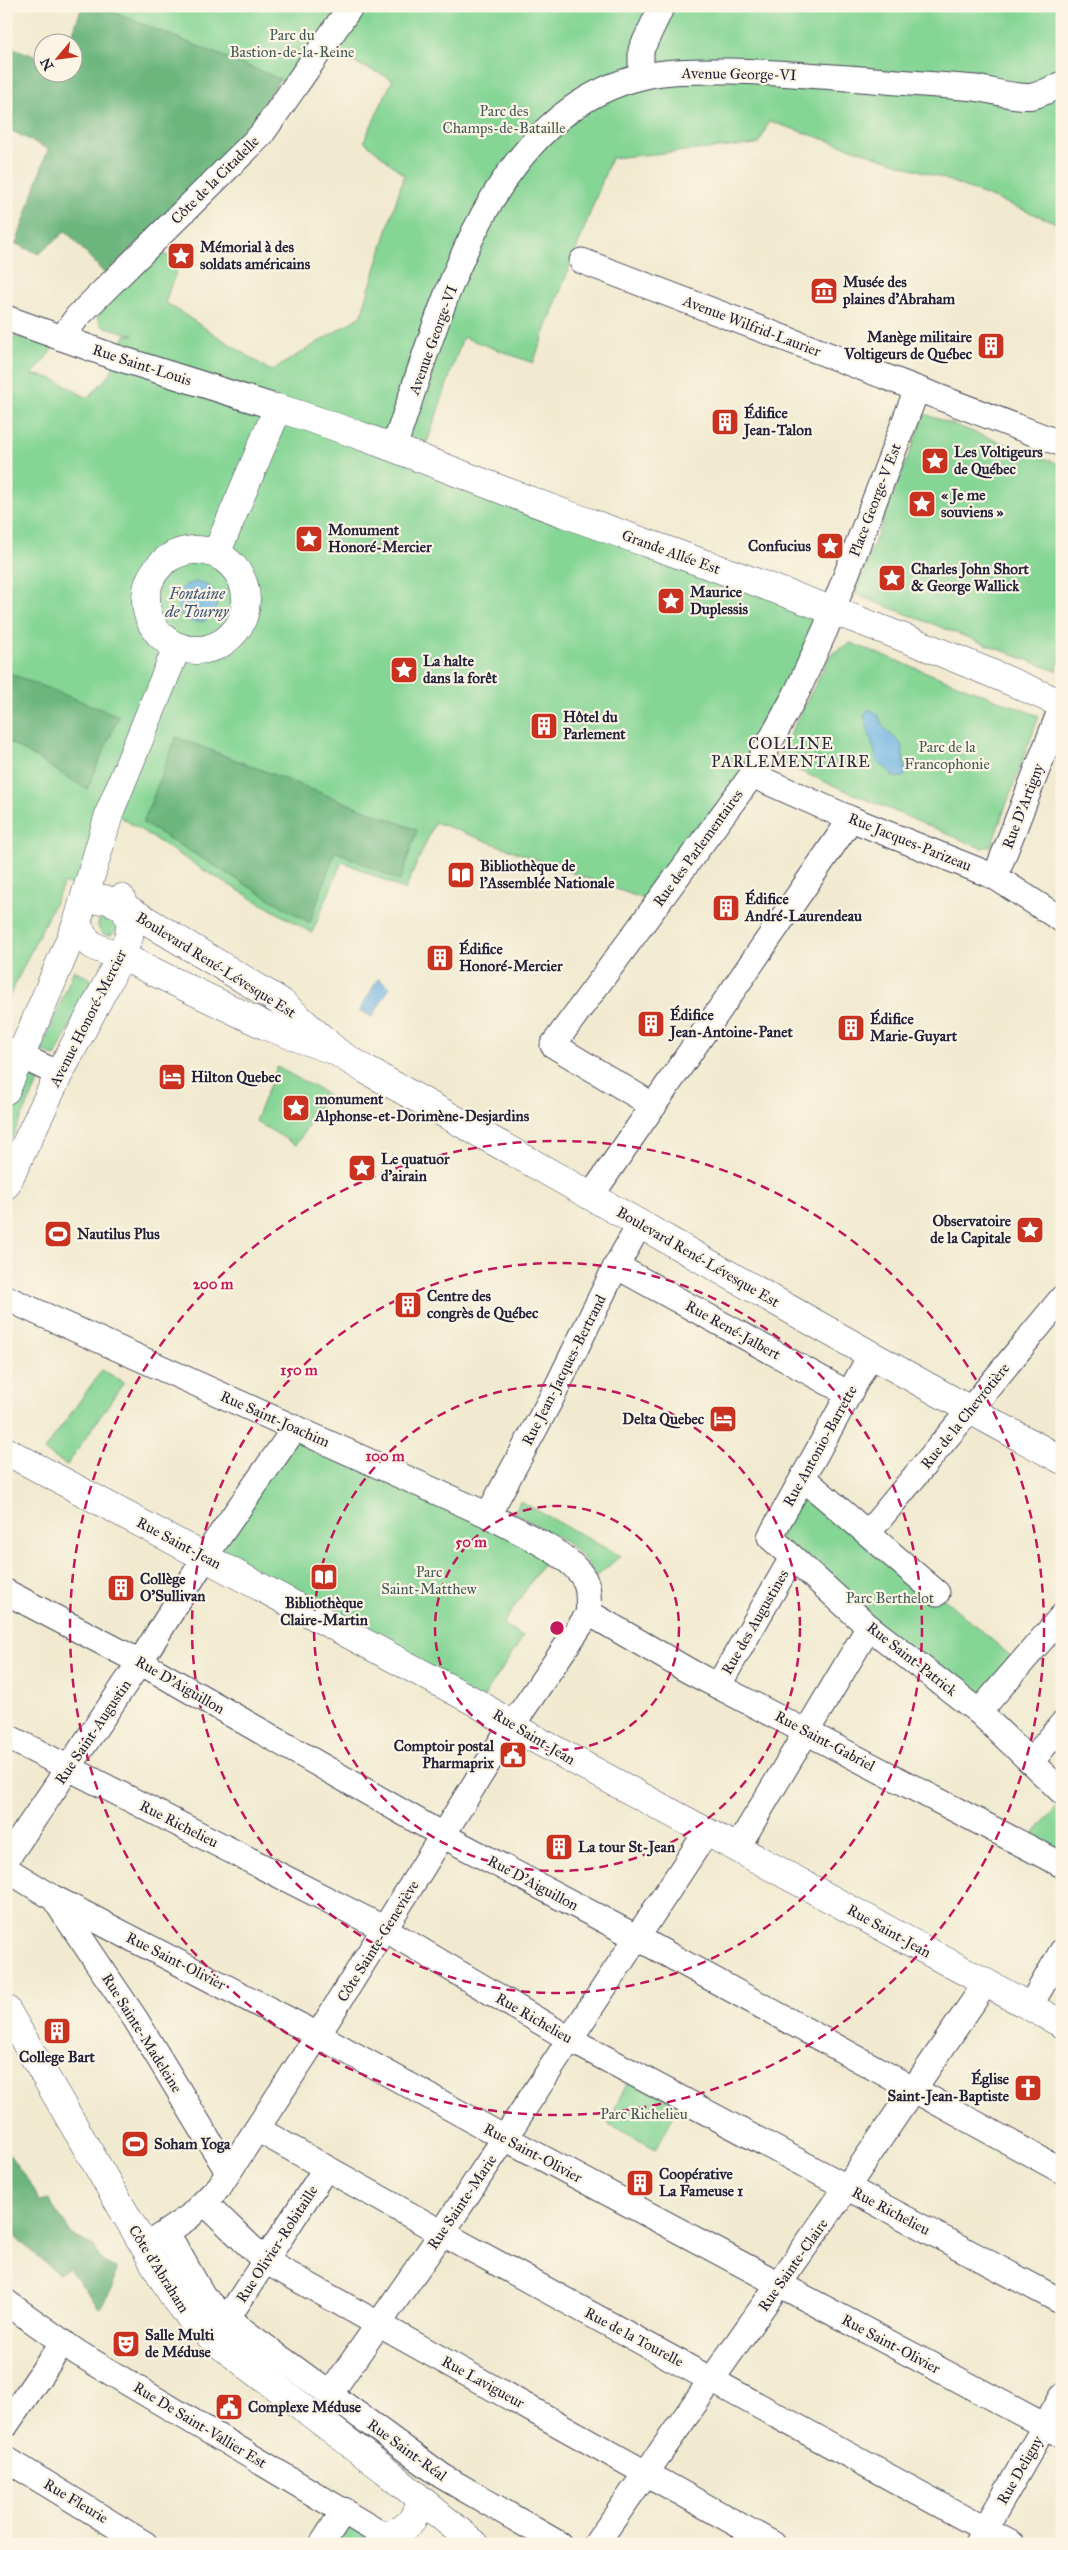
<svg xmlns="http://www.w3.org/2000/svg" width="1068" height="2550" font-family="'IM FELL Great Primer',serif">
<rect width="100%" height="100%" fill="#fcf5e5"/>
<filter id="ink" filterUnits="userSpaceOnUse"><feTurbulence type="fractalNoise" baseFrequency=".02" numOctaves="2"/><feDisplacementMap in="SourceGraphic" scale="10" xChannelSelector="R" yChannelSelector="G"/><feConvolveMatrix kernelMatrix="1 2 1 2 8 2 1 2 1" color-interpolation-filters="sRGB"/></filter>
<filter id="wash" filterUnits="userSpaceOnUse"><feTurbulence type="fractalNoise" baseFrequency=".0096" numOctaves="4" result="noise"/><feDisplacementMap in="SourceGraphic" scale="20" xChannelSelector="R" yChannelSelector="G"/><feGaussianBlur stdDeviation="1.12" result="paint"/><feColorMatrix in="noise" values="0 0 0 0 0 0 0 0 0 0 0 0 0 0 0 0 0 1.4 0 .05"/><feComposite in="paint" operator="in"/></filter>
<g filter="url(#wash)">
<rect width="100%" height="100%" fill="#f1ead0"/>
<g fill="#85d595" stroke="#547c68">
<path d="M 97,6 L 1062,6 L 1062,225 L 942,178 L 769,121 L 759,144 L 611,158 L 533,363 L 463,337 L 422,457 L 832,610 L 800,681 L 657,904 L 435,822 L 405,890 L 342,861 L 312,933 L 205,871 L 111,811 L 82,888 L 64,883 L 6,1003 L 6,334 L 55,346 L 32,375 C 54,375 68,388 88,398 L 111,373 L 125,335 L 134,335 L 102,326 L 96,315 L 157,254 L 163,254 L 180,261 L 165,302 L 271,371 L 361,316 L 404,175 L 364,141 L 393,79 L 331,53 L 307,91 Z"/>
<path d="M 925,414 L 1062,465 L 1062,655 L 1056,671 L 854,594 Z"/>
<path d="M 851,643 L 1039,716 L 991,846 L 981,848 L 776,761 L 831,654 Z"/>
<circle cx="108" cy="925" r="10"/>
<path d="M 74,970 L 92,980 L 55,1057 L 41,1050 Z"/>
<path d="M 277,1067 L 327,1094 L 296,1145 L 255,1121 Z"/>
<path d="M 27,1075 L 39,1081 L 6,1150 L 6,1120 Z"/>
<path d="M 102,1370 L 124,1382 L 67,1465 L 44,1451 Z"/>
<path d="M 295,1428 L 552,1550 L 503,1624 L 523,1637 L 479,1704 L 205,1558 Z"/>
<path d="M 803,1478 L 1020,1664 L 979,1712 L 770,1537 Z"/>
<path d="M 520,1501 L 620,1556 L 595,1578 C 581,1543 545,1531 514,1513 Z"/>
<path d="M 1062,1800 L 1062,1863 L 1027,1843 Z"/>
<path d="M 630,2078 L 679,2105 L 656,2149 L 607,2123 Z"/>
<path d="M 349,2524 L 379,2544 L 336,2544 Z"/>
</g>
<g fill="#6cb67e" stroke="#476c5c">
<path d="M 82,6 L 97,6 L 280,79 L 242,136 L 220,164 L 105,274 L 66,231 L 39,254 L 16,244 L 48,149 L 6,128 L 6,45 L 42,59 L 42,72 L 72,72 L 72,42 L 70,42 Z"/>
<path d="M 6,672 L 119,716 L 87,789 L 6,740 Z"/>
<path d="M 176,737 L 417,830 L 400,881 L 335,851 L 310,923 L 143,823 Z"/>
<path d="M 6,2150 L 34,2189 L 39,2202 L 49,2200 L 73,2236 L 94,2246 L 101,2261 L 116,2268 L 113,2287 L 100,2308 L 69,2269 L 58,2274 L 8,2231 Z"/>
</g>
<g fill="#6bb3e3" stroke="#466a8f">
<circle cx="197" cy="602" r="20"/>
<path d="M 869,709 L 878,714 L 883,727 L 901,744 L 906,774 L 903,777 L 892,777 L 891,772 L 878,763 L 864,716 Z"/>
<path d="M 378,979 L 390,987 L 372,1017 L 360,1010 Z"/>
</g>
</g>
<g filter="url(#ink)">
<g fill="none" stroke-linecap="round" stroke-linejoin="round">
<defs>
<g id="minor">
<path d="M 641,76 L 641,50 L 662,6"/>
<path d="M 582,261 L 1062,444"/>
<path d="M 6,318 L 115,357 L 278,408"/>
<path d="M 62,338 L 77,317 L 261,135 L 351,6"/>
<path d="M 394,447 C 440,317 486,114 641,77 C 670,70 700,71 730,71 C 782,72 834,77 886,81 C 916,84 946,85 975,88 C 990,90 1019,99 1033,96 C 1042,94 1053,88 1062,84"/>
<path d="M 752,775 L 851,819 L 995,877 L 1062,920"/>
<path d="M 995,877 L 1062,706"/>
<path d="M 6,1049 L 59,1074"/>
<path d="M 654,1106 L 553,1045 L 752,775 L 797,692 L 826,628 L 917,389"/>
<path d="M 591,1196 L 851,819"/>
<path d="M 616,1266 L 849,1394"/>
<path d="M 6,1298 L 488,1515 C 515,1531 578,1555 587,1586 C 589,1595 588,1605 589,1613"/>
<path d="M 870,1356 L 770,1537 L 869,1627 L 979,1712 L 1062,1792"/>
<path d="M 803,1478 L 937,1593"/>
<path d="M 488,1515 L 551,1399 L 616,1266 L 640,1224"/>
<path d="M 868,1533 L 1062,1298"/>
<path d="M 6,1592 L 140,1662 L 444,1836 L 638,1938 L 1062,2171"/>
<path d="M 589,1613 L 689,1671 L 1062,1865"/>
<path d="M 718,1686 L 792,1558"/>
<path d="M 979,1712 L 1062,1616"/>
<path d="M 6,1736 L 385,1929 L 571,2040 L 1062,2302"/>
<path d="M 1031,1762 L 1062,1724"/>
<path d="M 737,1848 L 869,1627"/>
<path d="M 6,1860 L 140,1662 L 213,1545 L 295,1428"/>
<path d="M 6,1869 L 52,1897 L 318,2035 L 505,2138 L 1062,2435"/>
<path d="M 55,1900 L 136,2020 L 228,2172"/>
<path d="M 1030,2006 L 1062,1951"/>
<path d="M 257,2129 L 442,2233 L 1012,2544"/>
<path d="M 205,2203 L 265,2261 L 773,2544"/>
<path d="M 167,2233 L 203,2296 L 227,2319 L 442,2476 L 559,2544"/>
<path d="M 144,2247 L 189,2217 L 219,2187 L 318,2035 L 504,1737 L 589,1613"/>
<path d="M 6,2302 L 78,2353 L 398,2544"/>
<path d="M 227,2319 L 326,2168"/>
<path d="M 330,2394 L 442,2233 L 706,1833"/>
<path d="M 6,2425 L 63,2342"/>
<path d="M 6,2459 L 145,2544"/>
<path d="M 977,2543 L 1062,2396"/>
<path d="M 322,2544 L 344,2510"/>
<path d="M 596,2544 L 847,2187 L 986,1983"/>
</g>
<g id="major">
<circle cx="196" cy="600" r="50"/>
<path d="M 216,554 L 278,408 C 376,438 470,479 566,514 C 732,574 900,631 1062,704"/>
<path d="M 86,901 L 105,899 L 126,908 L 281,1002 L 337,1052 L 366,1070 C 599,1198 827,1334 1062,1460"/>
<path d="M 77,923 C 89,949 95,947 121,956 L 266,1026 L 329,1049"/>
<path d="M 6,1090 L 77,923 L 110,811 L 177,647"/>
<path d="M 6,1185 L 59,1074 L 110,978 L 129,937 L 130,922 L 121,898"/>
<path d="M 6,1451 L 479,1704 L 522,1732 L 1062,2024"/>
<path d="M 6,2009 L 172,2294 L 192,2320 L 218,2343 L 385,2470 L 475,2544"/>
<path d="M 384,2535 C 405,2532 416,2521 419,2500"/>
</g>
</defs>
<use href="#minor" stroke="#414051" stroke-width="27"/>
<use href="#major" stroke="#414051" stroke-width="29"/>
<use href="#minor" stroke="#fff" stroke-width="25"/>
<use href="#major" stroke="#fff" stroke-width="28"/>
</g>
</g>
<g fill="none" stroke="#c2185b" stroke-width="2.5" stroke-dasharray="9 6">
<circle cx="557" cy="1628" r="122"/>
<circle cx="557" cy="1628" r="243"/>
<circle cx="557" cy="1628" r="365"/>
<circle cx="557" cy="1628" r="487"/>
</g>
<defs>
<symbol id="sight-square" viewBox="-11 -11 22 22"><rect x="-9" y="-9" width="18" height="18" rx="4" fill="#c8321e" stroke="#fcf5e5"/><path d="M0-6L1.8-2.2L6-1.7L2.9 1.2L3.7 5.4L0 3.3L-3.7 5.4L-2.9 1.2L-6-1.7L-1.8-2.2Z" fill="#fff"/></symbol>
<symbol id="museum-square" viewBox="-11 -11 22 22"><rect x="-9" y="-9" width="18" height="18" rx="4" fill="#c8321e" stroke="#fcf5e5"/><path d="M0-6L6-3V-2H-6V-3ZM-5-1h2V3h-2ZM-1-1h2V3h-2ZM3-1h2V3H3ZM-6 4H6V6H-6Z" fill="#fff"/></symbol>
<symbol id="building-square" viewBox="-11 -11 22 22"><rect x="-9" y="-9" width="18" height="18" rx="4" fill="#c8321e" stroke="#fcf5e5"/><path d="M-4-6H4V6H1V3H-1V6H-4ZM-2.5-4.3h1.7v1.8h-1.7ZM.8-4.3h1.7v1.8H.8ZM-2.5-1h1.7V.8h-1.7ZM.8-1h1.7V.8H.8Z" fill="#fff"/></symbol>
<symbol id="library-square" viewBox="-11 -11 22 22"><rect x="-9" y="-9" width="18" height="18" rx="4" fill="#c8321e" stroke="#fcf5e5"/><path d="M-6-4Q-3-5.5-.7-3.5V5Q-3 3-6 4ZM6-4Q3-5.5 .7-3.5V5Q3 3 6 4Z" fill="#fff"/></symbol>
<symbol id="hotel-square" viewBox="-11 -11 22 22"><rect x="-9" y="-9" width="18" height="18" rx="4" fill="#c8321e" stroke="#fcf5e5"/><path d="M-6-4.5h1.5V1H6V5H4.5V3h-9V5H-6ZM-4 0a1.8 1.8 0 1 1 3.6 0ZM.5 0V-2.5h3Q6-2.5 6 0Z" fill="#fff"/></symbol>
<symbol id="stadium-square" viewBox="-11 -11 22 22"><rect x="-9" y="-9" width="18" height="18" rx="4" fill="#c8321e" stroke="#fcf5e5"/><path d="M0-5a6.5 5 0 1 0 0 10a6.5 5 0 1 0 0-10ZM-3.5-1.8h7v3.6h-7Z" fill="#fff"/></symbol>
<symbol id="civic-square" viewBox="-11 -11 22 22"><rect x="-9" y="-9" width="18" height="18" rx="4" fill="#c8321e" stroke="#fcf5e5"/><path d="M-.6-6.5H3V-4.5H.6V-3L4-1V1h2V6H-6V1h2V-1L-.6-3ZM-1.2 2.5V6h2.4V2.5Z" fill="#fff"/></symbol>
<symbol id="church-square" viewBox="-11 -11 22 22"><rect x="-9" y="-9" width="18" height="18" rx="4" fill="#c8321e" stroke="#fcf5e5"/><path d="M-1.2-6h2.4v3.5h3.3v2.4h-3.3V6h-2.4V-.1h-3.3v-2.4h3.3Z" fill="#fff"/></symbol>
<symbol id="theatre-square" viewBox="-11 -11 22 22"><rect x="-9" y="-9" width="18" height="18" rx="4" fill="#c8321e" stroke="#fcf5e5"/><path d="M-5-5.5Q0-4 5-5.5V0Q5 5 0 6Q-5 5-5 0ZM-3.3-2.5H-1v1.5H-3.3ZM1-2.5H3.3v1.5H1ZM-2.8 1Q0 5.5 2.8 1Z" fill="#fff"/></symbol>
</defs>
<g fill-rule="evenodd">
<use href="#sight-square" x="165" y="240" width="32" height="32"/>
<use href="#museum-square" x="808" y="275" width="32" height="32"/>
<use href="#building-square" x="975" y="330" width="32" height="32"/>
<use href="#building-square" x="709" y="406" width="32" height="32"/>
<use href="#sight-square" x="919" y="445" width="32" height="32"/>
<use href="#sight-square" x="906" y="488" width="32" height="32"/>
<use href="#sight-square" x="293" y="523" width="32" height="32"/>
<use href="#sight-square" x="814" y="530" width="32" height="32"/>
<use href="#sight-square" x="876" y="562" width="32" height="32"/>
<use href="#sight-square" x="655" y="585" width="32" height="32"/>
<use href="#sight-square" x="388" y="654" width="32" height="32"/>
<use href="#building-square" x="528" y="710" width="32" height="32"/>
<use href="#library-square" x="445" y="859" width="32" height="32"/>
<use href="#building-square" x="710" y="892" width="32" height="32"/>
<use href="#building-square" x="424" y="942" width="32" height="32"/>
<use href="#building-square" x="635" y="1008" width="32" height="32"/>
<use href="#building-square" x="835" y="1012" width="32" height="32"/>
<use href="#hotel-square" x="156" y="1061" width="32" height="32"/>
<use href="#sight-square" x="280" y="1092" width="32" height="32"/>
<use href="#sight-square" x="346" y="1152" width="32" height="32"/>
<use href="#sight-square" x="1014" y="1214" width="32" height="32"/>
<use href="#stadium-square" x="42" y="1218" width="32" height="32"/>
<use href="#building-square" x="392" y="1289" width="32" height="32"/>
<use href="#hotel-square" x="707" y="1403" width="32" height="32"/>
<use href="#library-square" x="308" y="1561" width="32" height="32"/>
<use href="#building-square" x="105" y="1572" width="32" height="32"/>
<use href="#civic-square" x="497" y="1739" width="32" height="32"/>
<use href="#building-square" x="543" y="1831" width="32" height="32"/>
<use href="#building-square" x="41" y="2015" width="32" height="32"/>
<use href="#church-square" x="1012" y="2072" width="32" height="32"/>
<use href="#stadium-square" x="119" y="2128" width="32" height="32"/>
<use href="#building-square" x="624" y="2167" width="32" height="32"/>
<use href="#theatre-square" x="110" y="2328" width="32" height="32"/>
<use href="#civic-square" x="213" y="2391" width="32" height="32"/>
</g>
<g text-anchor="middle" stroke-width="4.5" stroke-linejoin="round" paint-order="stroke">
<g font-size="15" fill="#405856" stroke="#fcf5e5">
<text x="292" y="40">Parc du<tspan x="292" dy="17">Bastion-de-la-Reine</tspan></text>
<text x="504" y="116">Parc des<tspan x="504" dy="17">Champs-de-Bataille</tspan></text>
<text x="947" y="752">Parc de la<tspan x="947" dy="17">Francophonie</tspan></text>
<text x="429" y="1577">Parc<tspan x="429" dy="17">Saint-Matthew</tspan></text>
<text x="890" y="1603">Parc Berthelot</text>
<text x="644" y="2119">Parc Richelieu</text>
</g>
<g font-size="15" fill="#22223b" stroke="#fcf5e5">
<text transform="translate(739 74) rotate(1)" y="5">Avenue George-VI</text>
<text transform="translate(215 180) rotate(-45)" y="5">Côte de la Citadelle</text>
<text transform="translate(752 326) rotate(21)" y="5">Avenue Wilfrid-Laurier</text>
<text transform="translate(433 340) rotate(-70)" y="5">Avenue George-VI</text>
<text transform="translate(142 365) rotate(18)" y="5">Rue Saint-Louis</text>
<text transform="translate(875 500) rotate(-69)" y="5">Place George-V Est</text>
<text transform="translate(671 552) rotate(20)" y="5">Grande Allée Est</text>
<text transform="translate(1023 806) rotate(-69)" y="5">Rue D'Artigny</text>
<text transform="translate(910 842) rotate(22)" y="5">Rue Jacques-Parizeau</text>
<text transform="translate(698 848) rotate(-54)" y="5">Rue des Parlementaires</text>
<text transform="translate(216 965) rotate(32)" y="5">Boulevard René-Lévesque Est</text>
<text transform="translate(88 1018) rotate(-63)" y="5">Avenue Honoré-Mercier</text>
<text transform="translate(698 1257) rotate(30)" y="5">Boulevard René-Lévesque Est</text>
<text transform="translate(733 1330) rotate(29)" y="5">Rue René-Jalbert</text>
<text transform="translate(564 1370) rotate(-63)" y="5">Rue Jean-Jacques-Bertrand</text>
<text transform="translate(965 1416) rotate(-51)" y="5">Rue de la Chevrotière</text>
<text transform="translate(275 1419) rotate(24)" y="5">Rue Saint-Joachim</text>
<text transform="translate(820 1446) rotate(-61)" y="5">Rue Antonio-Barrette</text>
<text transform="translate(179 1543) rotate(28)" y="5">Rue Saint-Jean</text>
<text transform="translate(755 1622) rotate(-60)" y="5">Rue des Augustines</text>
<text transform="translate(912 1659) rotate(38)" y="5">Rue Saint-Patrick</text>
<text transform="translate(180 1685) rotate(30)" y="5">Rue D'Aiguillon</text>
<text transform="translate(93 1732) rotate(-56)" y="5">Rue Saint-Augustin</text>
<text transform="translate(534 1737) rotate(31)" y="5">Rue Saint-Jean</text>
<text transform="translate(825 1741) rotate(28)" y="5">Rue Saint-Gabriel</text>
<text transform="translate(179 1824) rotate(27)" y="5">Rue Richelieu</text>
<text transform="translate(533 1883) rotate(28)" y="5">Rue D'Aiguillon</text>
<text transform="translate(889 1931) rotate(29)" y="5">Rue Saint-Jean</text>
<text transform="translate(378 1941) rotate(-58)" y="5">Côte Sainte-Geneviève</text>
<text transform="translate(176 1961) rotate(27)" y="5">Rue Saint-Olivier</text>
<text transform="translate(534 2018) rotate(30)" y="5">Rue Richelieu</text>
<text transform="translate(142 2033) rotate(58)" y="5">Rue Sainte-Madeleine</text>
<text transform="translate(533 2153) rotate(28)" y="5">Rue Saint-Olivier</text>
<text transform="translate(462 2202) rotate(-56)" y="5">Rue Sainte-Marie</text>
<text transform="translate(891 2211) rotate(28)" y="5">Rue Richelieu</text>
<text transform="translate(277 2244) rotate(-57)" y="5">Rue Olivier-Robitaille</text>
<text transform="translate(793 2265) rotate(-55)" y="5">Rue Sainte-Claire</text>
<text transform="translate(159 2269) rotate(58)" y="5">Côte d'Abraham</text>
<text transform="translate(634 2337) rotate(28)" y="5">Rue de la Tourelle</text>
<text transform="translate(891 2344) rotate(28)" y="5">Rue Saint-Olivier</text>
<text transform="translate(483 2382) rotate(29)" y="5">Rue Lavigueur</text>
<text transform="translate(200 2425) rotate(31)" y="5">Rue De Saint-Vallier Est</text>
<text transform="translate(407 2450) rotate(36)" y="5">Rue Saint-Réal</text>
<text transform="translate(1020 2470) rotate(-60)" y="5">Rue Deligny</text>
<text transform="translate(76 2501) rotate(31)" y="5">Rue Fleurie</text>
</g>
<g font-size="15" font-weight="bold" fill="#22223b" stroke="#fcf5e5" text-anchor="start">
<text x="200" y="252">Mémorial à des<tspan x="200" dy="17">soldats américains</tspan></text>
<text x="843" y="287">Musée des<tspan x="843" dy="17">plaines d'Abraham</tspan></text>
<text x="972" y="342" text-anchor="end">Manège militaire<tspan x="972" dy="17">Voltigeurs de Québec</tspan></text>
<text x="744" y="418">Édifice<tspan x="744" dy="17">Jean-Talon</tspan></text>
<text x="954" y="457">Les Voltigeurs<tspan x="954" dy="17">de Québec</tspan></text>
<text x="941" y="500">« Je me<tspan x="941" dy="17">souviens »</tspan></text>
<text x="328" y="535">Monument<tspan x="328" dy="17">Honoré-Mercier</tspan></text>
<text x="811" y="551" text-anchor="end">Confucius</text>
<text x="911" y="574">Charles John Short<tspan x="911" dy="17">&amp; George Wallick</tspan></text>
<text x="690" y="597">Maurice<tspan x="690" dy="17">Duplessis</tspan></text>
<text x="423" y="666">La halte<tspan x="423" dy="17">dans la forêt</tspan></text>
<text x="563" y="722">Hôtel du<tspan x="563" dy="17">Parlement</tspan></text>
<text x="480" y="871">Bibliothèque de<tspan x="480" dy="17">l'Assemblée Nationale</tspan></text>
<text x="745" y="904">Édifice<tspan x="745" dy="17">André-Laurendeau</tspan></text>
<text x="459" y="954">Édifice<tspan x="459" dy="17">Honoré-Mercier</tspan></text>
<text x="670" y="1020">Édifice<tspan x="670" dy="17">Jean-Antoine-Panet</tspan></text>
<text x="870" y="1024">Édifice<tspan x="870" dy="17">Marie-Guyart</tspan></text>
<text x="191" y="1082">Hilton Quebec</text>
<text x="315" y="1104">monument<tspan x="315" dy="17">Alphonse-et-Dorimène-Desjardins</tspan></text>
<text x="381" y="1164">Le quatuor<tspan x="381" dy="17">d'airain</tspan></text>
<text x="1011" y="1226" text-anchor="end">Observatoire<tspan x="1011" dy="17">de la Capitale</tspan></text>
<text x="77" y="1239">Nautilus Plus</text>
<text x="427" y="1301">Centre des<tspan x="427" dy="17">congrès de Québec</tspan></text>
<text x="704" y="1424" text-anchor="end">Delta Quebec</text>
<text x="140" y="1584">Collège<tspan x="140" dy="17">O'Sullivan</tspan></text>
<text x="324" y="1608" text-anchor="middle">Bibliothèque<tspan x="324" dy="17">Claire-Martin</tspan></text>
<text x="494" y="1751" text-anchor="end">Comptoir postal<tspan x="494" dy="17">Pharmaprix</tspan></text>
<text x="578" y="1852">La tour St-Jean</text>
<text x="57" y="2062" text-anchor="middle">College Bart</text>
<text x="1009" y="2084" text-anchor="end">Église<tspan x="1009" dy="17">Saint-Jean-Baptiste</tspan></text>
<text x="154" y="2149">Soham Yoga</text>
<text x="659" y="2179">Coopérative<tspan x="659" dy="17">La Fameuse 1</tspan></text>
<text x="145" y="2340">Salle Multi<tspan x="145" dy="17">de Méduse</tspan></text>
<text x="248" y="2412">Complexe Méduse</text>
</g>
<g font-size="16" font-style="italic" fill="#3c5576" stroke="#fcf5e5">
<text x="197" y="599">Fontaine<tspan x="197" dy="18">de Tourny</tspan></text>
</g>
<g font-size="16" letter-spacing="1" fill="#22223b" stroke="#fcf5e5">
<text x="791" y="749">COLLINE<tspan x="791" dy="18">PARLEMENTAIRE</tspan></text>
</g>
</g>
<circle cx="557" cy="1628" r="8" fill="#c2185b" stroke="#fcf5e5" stroke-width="2.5"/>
<g font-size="15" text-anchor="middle" font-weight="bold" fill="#c2185b" stroke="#fcf5e5" stroke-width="4.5" stroke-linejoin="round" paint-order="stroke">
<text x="213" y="1289">200 m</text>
<text x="299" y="1375">150 m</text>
<text x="385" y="1461">100 m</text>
<text x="471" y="1547">50 m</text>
</g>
<rect width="1068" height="2550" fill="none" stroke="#fcf5e5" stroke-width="25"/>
<g transform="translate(58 58) rotate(241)"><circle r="24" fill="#fcf5e5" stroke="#a5a1a1"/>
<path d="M0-4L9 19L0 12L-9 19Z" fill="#c8321e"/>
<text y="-8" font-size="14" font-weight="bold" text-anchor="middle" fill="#22223b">N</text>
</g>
</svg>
